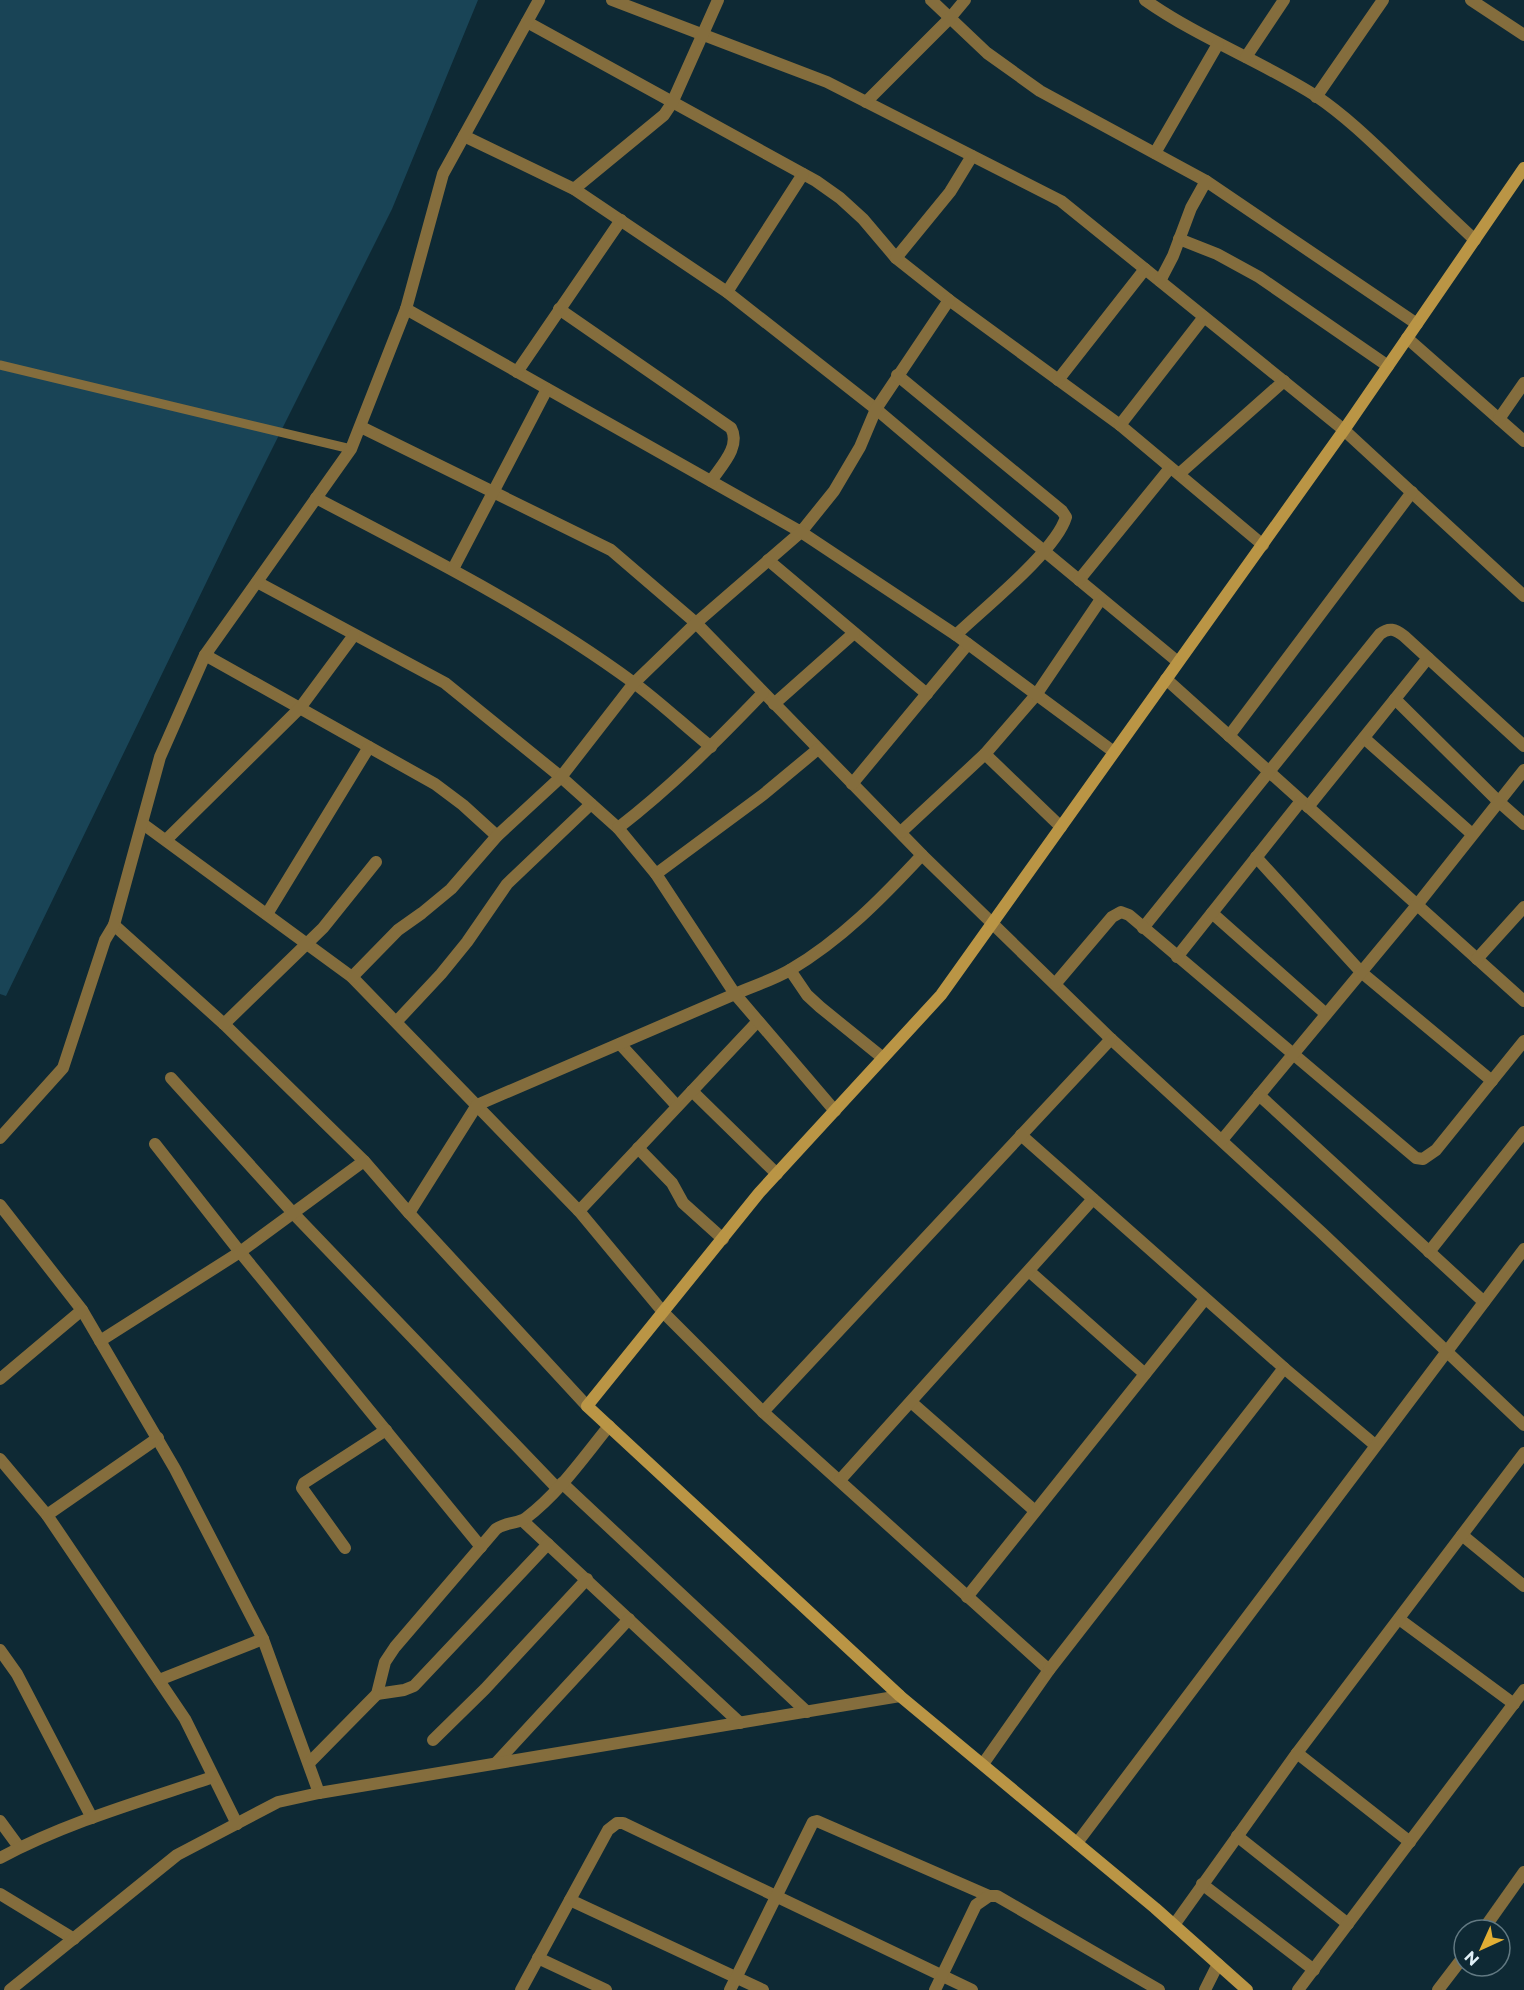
<svg xmlns="http://www.w3.org/2000/svg" width="1524" height="1990" font-family="Montserrat,sans-serif">
<rect width="100%" height="100%" fill="#0e2934"/>
<path fill="#194456" d="M 0,0 L 478,0 L 392,209 L 237,519 L 6,996 L 0,994 Z"/>
<g fill="none" stroke-linecap="round" stroke-linejoin="round">
<path stroke="#846d3d" stroke-width="9" d="M 0,365 L 351,449"/>
<g stroke="#846d3d" stroke-width="12">
<path d="M 612,0 L 827,82 L 1061,201 L 1344,430 L 1524,596"/>
<path d="M 931,0 L 987,53 L 1040,91 L 1206,181 L 1417,324"/>
<path d="M 1145,0 C 1199,38 1261,61 1316,96 C 1344,115 1368,138 1392,161 C 1420,188 1447,214 1475,240"/>
<path d="M 1471,0 L 1524,35"/>
<path d="M 527,22 L 816,181 L 840,198 L 863,219 L 896,258 L 949,300 L 1120,425 L 1263,545"/>
<path d="M 1246,57 L 1284,0"/>
<path d="M 1316,97 L 1383,0"/>
<path d="M 866,102 L 950,18 L 965,0"/>
<path d="M 464,136 L 574,189 L 727,292 L 876,409 L 1020,531 L 1178,662"/>
<path d="M 1155,153 L 1218,44"/>
<path d="M 574,189 L 664,115 L 672,103 L 718,0"/>
<path d="M 1179,239 L 1217,254 L 1259,277 L 1388,366"/>
<path d="M 896,258 L 950,192 L 972,156"/>
<path d="M 1160,281 L 1173,256 L 1191,208 L 1206,181"/>
<path d="M 727,292 L 803,174"/>
<path d="M 406,309 L 801,532 L 834,491 L 860,447 L 876,409 L 949,300"/>
<path d="M 559,309 L 731,428 C 741,446 722,465 711,481"/>
<path d="M 1407,338 L 1524,441"/>
<path d="M 517,372 L 621,220"/>
<path d="M 897,375 L 1062,511 L 1066,517 C 1056,551 984,608 956,635"/>
<path d="M 1058,380 L 1145,269"/>
<path d="M 1499,419 L 1524,383"/>
<path d="M 1120,425 L 1204,317"/>
<path d="M 361,427 L 611,550 L 696,623 L 922,855 L 1111,1039 L 1322,1233 L 1524,1425"/>
<path d="M 1179,474 L 1284,381"/>
<path d="M 316,498 C 425,555 535,610 634,683 C 661,703 685,726 711,747"/>
<path d="M 768,560 L 927,694"/>
<path d="M 453,569 L 547,389"/>
<path d="M 1079,580 L 1170,468"/>
<path d="M 257,582 L 445,683 L 561,777 L 618,828 L 656,874 L 735,994 C 753,986 773,980 790,970 C 841,940 882,898 922,855"/>
<path d="M 205,655 L 435,784 L 463,805 L 497,836"/>
<path d="M 1166,679 L 1524,1001"/>
<path d="M 1395,699 L 1498,801 L 1524,824"/>
<path d="M 774,704 L 854,633"/>
<path d="M 1229,736 L 1412,492"/>
<path d="M 1364,738 L 1472,834"/>
<path d="M 985,754 L 1061,827"/>
<path d="M 852,784 L 968,644"/>
<path d="M 1308,807 L 1428,658"/>
<path d="M 143,824 L 352,977 L 579,1211 L 663,1312 L 763,1412 L 1049,1670 L 983,1764"/>
<path d="M 618,828 C 671,787 717,741 763,693"/>
<path d="M 901,832 L 985,754 L 1036,695 L 1101,599"/>
<path d="M 166,840 L 300,708 L 354,635"/>
<path d="M 1256,857 L 1361,972 L 1492,1081"/>
<path d="M 656,874 L 764,794 L 818,749"/>
<path d="M 1212,913 L 1326,1014"/>
<path d="M 267,914 L 369,747"/>
<path d="M 114,925 L 224,1024 L 364,1161"/>
<path d="M 1143,928 L 1380,634 C 1389,627 1395,629 1404,636 L 1524,746"/>
<path d="M 1177,957 L 1301,801"/>
<path d="M 1477,959 L 1524,907"/>
<path d="M 790,970 L 807,995 L 820,1007 L 883,1058"/>
<path d="M 352,977 L 398,930 L 422,913 L 451,889 L 497,836 L 561,777 L 634,683 L 696,623 L 801,532 L 956,635 L 1114,752"/>
<path d="M 1056,983 L 1112,917 L 1121,912 L 1129,915 L 1416,1158 L 1423,1159 L 1436,1150 L 1524,1041"/>
<path d="M 397,1021 L 441,974 L 467,942 L 507,884 L 591,804"/>
<path d="M 224,1024 L 323,928 L 376,862"/>
<path d="M 620,1044 L 677,1106"/>
<path d="M 171,1078 L 293,1213 L 557,1488"/>
<path d="M 692,1091 L 777,1174"/>
<path d="M 1259,1095 L 1484,1302"/>
<path d="M 1021,1135 L 1284,1368"/>
<path d="M 0,1138 L 63,1068 L 105,940 L 114,925 L 160,757 L 205,655 L 351,449 L 406,309 L 443,174 L 539,0"/>
<path d="M 1222,1140 L 1417,905 L 1524,770"/>
<path d="M 155,1144 L 240,1252 L 481,1547"/>
<path d="M 638,1148 L 672,1183 L 683,1203 L 723,1239"/>
<path d="M 0,1205 L 82,1310 L 175,1469 L 263,1639 L 319,1793"/>
<path d="M 579,1211 L 758,1021"/>
<path d="M 409,1213 L 587,1406"/>
<path d="M 1429,1252 L 1524,1132"/>
<path d="M 1029,1271 L 1145,1374"/>
<path d="M 100,1341 L 240,1252 L 364,1161 L 409,1213 L 477,1105 L 735,994 L 835,1111"/>
<path d="M 0,1379 L 82,1310"/>
<path d="M 911,1402 L 1035,1511"/>
<path d="M 763,1412 L 1111,1039"/>
<path d="M 0,1459 L 47,1515 L 185,1719 L 237,1824"/>
<path d="M 840,1480 L 1093,1199"/>
<path d="M 562,1483 L 807,1712"/>
<path d="M 47,1515 L 158,1438"/>
<path d="M 523,1521 L 740,1723"/>
<path d="M 1462,1535 L 1524,1586"/>
<path d="M 345,1548 L 302,1488 L 304,1483 L 386,1430"/>
<path d="M 967,1597 L 1205,1299"/>
<path d="M 1399,1619 L 1514,1704"/>
<path d="M 0,1650 L 17,1674 L 92,1818"/>
<path d="M 1049,1670 L 1284,1368 L 1375,1445"/>
<path d="M 159,1680 L 263,1639"/>
<path d="M 377,1694 L 404,1690 L 414,1686 L 548,1544"/>
<path d="M 433,1740 L 485,1689 L 587,1579"/>
<path d="M 1297,1753 L 1410,1842"/>
<path d="M 309,1763 L 377,1694 L 385,1662 L 395,1647 L 496,1529 C 508,1521 518,1524 526,1518 C 559,1493 583,1458 609,1426"/>
<path d="M 496,1763 L 629,1619"/>
<path d="M 0,1821 L 19,1847"/>
<path d="M 1237,1836 L 1348,1924"/>
<path d="M 1077,1843 L 1524,1249"/>
<path d="M 0,1858 C 67,1822 142,1801 213,1777"/>
<path d="M 1202,1884 L 1314,1970"/>
<path d="M 0,1894 L 74,1939"/>
<path d="M 570,1900 L 763,1990"/>
<path d="M 1174,1925 L 1297,1753 L 1524,1453"/>
<path d="M 1483,1930 L 1524,1872"/>
<path d="M 538,1958 L 606,1990"/>
<path d="M 10,1990 L 177,1855 L 278,1802 L 319,1793 L 900,1696"/>
<path d="M 521,1990 L 608,1830 L 617,1823 L 623,1823 L 972,1990"/>
<path d="M 730,1990 L 813,1822 L 817,1821 L 989,1896"/>
<path d="M 935,1990 L 976,1905 L 989,1896 L 997,1896 L 1159,1990"/>
<path d="M 1205,1990 L 1218,1964"/>
<path d="M 1298,1990 L 1524,1690"/>
<path d="M 1438,1990 L 1464,1956"/>
</g>
<path stroke="#ba9545" stroke-width="12" d="M 1247,1990 L 1155,1908 L 900,1696 L 587,1406 L 759,1193 L 941,995 L 1344,430 L 1524,168"/>
</g>
<g transform="translate(1482 1948) rotate(225)"><circle r="28" fill="#0e2934" stroke="#627982" stroke-width="1.5"/>
<path d="M0-4.5L10 22L0 15L-10 22Z" fill="#e2ae34"/>
<text y="-9" font-size="16" font-weight="bold" text-anchor="middle" fill="#e1f0f7">N</text>
</g>
</svg>
